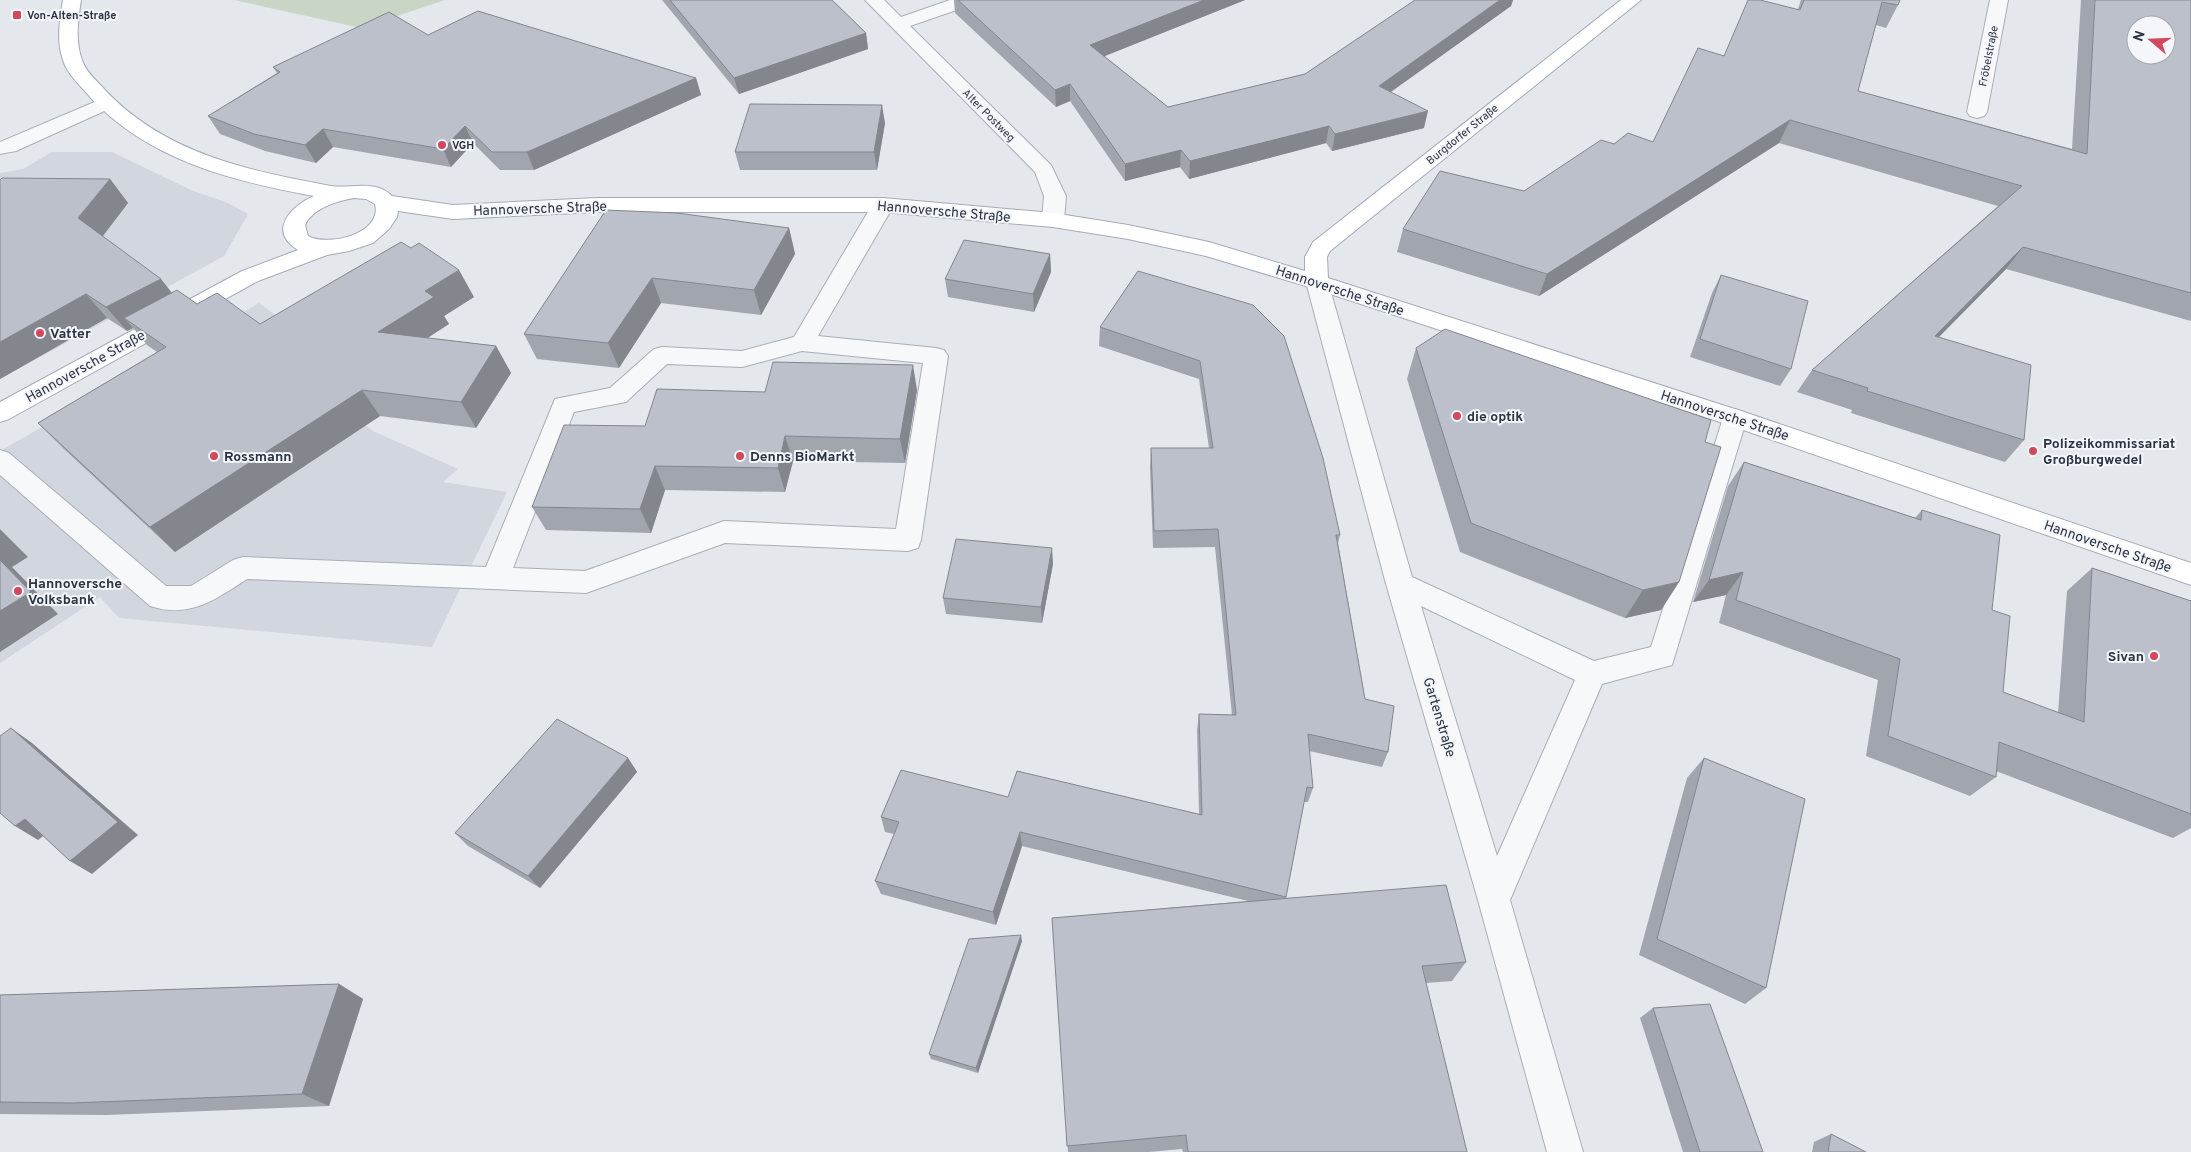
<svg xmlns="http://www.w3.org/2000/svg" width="2191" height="1152" font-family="Overpass,sans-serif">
<rect width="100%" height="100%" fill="#e4e7ec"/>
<g fill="#d2d6de">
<path d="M 52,152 L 112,152 L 191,190 L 228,203 L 248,214 L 224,256 L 0,379 L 0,173 L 23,169 Z"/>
<path d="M 259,303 L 318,347 L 297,373 L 373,431 L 458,469 L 443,482 L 507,492 L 432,647 L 119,618 L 100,597 L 0,663 L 0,451 Z"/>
</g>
<path fill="#c9d6c5" d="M 234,0 L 445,0 L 361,28 Z"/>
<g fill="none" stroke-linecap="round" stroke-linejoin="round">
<defs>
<g id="minor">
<path d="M 865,0 L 884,0 L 901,17 L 950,0 L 977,0 L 974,4 L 910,26 L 1051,165 L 1066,196 L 1064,220 L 1061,225 L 1053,227 L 1045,225 L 1042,220 L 1044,196 L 1035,172 Z"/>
<path d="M 1990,0 L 2008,0 L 1987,112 L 1984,116 L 1977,118 L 1970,116 L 1967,112 Z"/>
<path d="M 104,98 L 111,100 L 114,104 L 111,108 L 16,151 L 0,154 L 0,142 Z"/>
<path d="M 883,198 L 891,200 L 894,205 L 818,336 L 936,348 L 944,350 L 948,356 L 921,540 L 918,548 L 908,551 L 725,543 L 586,593 L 247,579 C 216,599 190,619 150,606 L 0,475 L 0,450 L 9,453 L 166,586 L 191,586 L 233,560 L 243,557 L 486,567 L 555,399 L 610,388 L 654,349 L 662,347 L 742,351 L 794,337 L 872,205 L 875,200 ZM 802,351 L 923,363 L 896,529 L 724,521 L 585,571 L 513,568 L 574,412 L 626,402 L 667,364 L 742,367 Z"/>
<path d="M 1317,274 L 1325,277 L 1328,282 L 1412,577 L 1594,661 L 1651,647 L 1723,418 L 1726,412 L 1735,409 L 1744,412 L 1747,418 L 1672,665 L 1602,684 L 1510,900 L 1583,1152 L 1547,1152 L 1478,900 L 1386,584 L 1306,282 L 1309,277 ZM 1421,606 L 1575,680 L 1497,856 Z"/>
</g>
<path id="major" d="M 63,0 L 81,0 C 78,19 75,41 82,60 C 85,71 97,81 105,90 C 164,153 248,171 331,186 C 351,189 375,179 392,196 L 453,205 L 598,198 L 883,198 L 1053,213 L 1128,225 L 1209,242 L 1305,271 L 1305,257 L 1313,242 L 1621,0 L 1641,0 L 1330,251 L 1327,257 L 1328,278 L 1744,412 L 2191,563 L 2191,585 L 1726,424 L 1309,287 L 1206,256 L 1128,239 L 1053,227 L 883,212 L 598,212 L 453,219 L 398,211 L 397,217 L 389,229 L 373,243 L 349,251 L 327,255 L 258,281 L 9,419 L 0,422 L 0,402 L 242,271 L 298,250 C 267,231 291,206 314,196 C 232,181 148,160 90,97 C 81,86 67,74 63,60 C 56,41 60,19 63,0 ZM 354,198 L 366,199 L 375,204 C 383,234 328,247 308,236 L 305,225 C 313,208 337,201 354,198 Z"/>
</defs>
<use href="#minor" stroke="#a9aeb7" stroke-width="2"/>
<use href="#major" stroke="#a3abb8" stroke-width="2"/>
<use href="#minor" fill="#f7f8fa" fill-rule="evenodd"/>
<use href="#major" fill="#fff" fill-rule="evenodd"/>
</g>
<g fill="#a1a5ae">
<path d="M 662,0 L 832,0 L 866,33 L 868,49 L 739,94 Z"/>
<path d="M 954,0 L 1245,0 L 1104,56 L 1168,107 L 1305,74 L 1415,0 L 1513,0 L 1511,6 L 1391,92 L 1424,128 L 1332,151 L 1326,143 L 1189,179 L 1180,167 L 1125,181 L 1070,101 L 1056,107 L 955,13 Z"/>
<path d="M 1801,0 L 1900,0 L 1898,5 L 1886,28 L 1876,25 L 1858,91 L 2072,149 L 2081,0 L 2191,0 L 2191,321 L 2006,269 L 1939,337 L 2024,440 L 2005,462 L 1851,413 L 1852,410 L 1797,392 L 1812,370 L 1998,206 L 1779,143 L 1539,296 L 1397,252 L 1403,229 L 1524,191 L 1614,144 L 1653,142 L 1724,55 L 1798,9 Z"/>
<path d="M 428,35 L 696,78 L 701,95 L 534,170 L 500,170 L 473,143 L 451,167 L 333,147 L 316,163 L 265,151 L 220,134 L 208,116 L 277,73 L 273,67 Z"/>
<path d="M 885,123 L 877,170 L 740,170 L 735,152 Z"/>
<path d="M 110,179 L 128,203 L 103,236 L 172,293 L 197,304 L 260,324 L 474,297 L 444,316 L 449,324 L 427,338 L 496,346 L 511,373 L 476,428 L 380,416 L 175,552 L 64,449 L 38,423 L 157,352 L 147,345 L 133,328 L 127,331 L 107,318 L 0,379 Z"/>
<path d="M 606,210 L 789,228 L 795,254 L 761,315 L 661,303 L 619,368 L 537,359 L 524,334 Z"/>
<path d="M 1050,254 L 1051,272 L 1034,312 L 948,297 L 945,279 Z"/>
<path d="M 1138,271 L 1340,535 L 1338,543 L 1365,699 L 1388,752 L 1382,767 L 1309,751 L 1313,788 L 1308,802 L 1304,802 L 1286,898 L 1466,962 L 1452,981 L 1426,983 L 1467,1152 L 1183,1152 L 1182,1149 L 1149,1152 L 1068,1152 L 1052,918 L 1248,901 L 1022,846 L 996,925 L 881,894 L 875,881 L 894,834 L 885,832 L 881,817 L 1008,797 L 1199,814 L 1197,730 L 1199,714 L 1232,715 L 1215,547 L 1153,548 L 1150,467 L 1151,448 L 1209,448 L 1199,379 L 1099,346 L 1100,327 Z"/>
<path d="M 1721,275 L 1791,369 L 1780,386 L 1690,357 L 1712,293 Z"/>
<path d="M 1416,348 L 1679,582 L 1661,610 L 1625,618 L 1460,552 L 1407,379 Z"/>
<path d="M 917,390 L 905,463 L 793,461 L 785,492 L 665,490 L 651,533 L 546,530 L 532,507 L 765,392 Z"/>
<path d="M 1744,462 L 1915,518 L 1922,510 L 1992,610 L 2003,692 L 2058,713 L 2067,591 L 2092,568 L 2191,601 L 2191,828 L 2173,838 L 1996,771 L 1996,777 L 1970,796 L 1866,756 L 1878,680 L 1719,623 L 1726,595 L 1693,602 L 1728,486 Z"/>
<path d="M 1053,564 L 1042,623 L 946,614 L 943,598 Z"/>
<path d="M 628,758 L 637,772 L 540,888 L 468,846 L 455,833 Z"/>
<path d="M 1704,758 L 1766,988 L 1745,1004 L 1639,955 L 1687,778 Z"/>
<path d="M 1022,941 L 978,1073 L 931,1059 L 929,1054 Z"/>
<path d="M 339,984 L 363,999 L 329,1106 L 106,1115 L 0,1114 L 0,995 Z"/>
<path d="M 1653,1008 L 1763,1152 L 1683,1152 L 1640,1018 Z"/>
<path d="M 1831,1134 L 1866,1152 L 1812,1152 L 1814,1142 Z"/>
</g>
<g fill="#83868d">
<path d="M 1204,0 L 1245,0 L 1090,62 L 1090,45 Z"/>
<path d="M 1500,0 L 1513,0 L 1511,6 L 1375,103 L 1379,86 Z"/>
<path d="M 866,33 L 868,49 L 739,94 L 734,78 Z"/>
<path d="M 696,78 L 701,95 L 534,170 L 527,152 Z"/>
<path d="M 1070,84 L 1070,101 L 1056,107 L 1055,90 Z"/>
<path d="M 882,105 L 885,123 L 877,170 L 874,152 Z"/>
<path d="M 1428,111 L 1424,128 L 1332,151 L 1335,134 Z"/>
<path d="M 1790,120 L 1779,143 L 1539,296 L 1547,274 Z"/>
<path d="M 465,126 L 473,143 L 451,167 L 443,149 Z"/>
<path d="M 1329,126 L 1326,143 L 1189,179 L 1190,161 Z"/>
<path d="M 323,129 L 333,147 L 316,163 L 305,145 Z"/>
<path d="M 1181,150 L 1180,167 L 1125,181 L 1125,164 Z"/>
<path d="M 110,179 L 128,203 L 98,242 L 78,218 Z"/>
<path d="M 789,228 L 795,254 L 761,315 L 754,290 Z"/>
<path d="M 2023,247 L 2006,269 L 1918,358 L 1935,336 Z"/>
<path d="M 1050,254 L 1051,272 L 1034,312 L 1033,294 Z"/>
<path d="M 459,270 L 474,297 L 444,316 L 449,324 L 395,359 L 378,332 L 425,291 Z"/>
<path d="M 652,278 L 661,303 L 619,368 L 608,343 Z"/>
<path d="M 161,279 L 180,303 L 124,318 L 133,328 L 127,331 L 106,307 Z"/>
<path d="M 86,294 L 107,318 L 0,379 L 0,342 Z"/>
<path d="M 496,346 L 511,373 L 476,428 L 461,402 Z"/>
<path d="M 913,365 L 917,390 L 905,463 L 900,439 Z"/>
<path d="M 362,390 L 380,416 L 175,552 L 150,527 Z"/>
<path d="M 785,436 L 793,461 L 785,492 L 778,468 Z"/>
<path d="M 655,466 L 665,490 L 651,533 L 640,509 Z"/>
<path d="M 0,529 L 28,557 L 12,567 L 58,614 L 0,652 Z"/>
<path d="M 1052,548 L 1053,564 L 1042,623 L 1041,607 Z"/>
<path d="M 1743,572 L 1726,595 L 1693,602 L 1709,580 Z"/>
<path d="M 1679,582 L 1661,610 L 1625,618 L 1643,590 Z"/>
<path d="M 11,728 L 32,743 L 138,835 L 92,874 L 70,861 Z"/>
<path d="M 628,758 L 637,772 L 540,888 L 528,876 Z"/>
<path d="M 25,819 L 47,833 L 38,840 L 15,826 Z"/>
<path d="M 1020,832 L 1022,846 L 996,925 L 993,912 Z"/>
<path d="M 1021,935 L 1022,941 L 978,1073 L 976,1068 Z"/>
<path d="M 339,984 L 363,999 L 329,1106 L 302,1094 Z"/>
</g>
<g fill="#bbc0ca" stroke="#83868d" fill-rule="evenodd">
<path d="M 670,0 L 832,0 L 866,33 L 734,78 Z"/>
<path d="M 958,0 L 1204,0 L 1090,45 L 1168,107 L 1305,74 L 1415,0 L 1500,0 L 1379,86 L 1428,111 L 1335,134 L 1329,126 L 1190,161 L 1181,150 L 1125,164 L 1070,84 L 1055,90 Z"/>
<path d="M 1748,0 L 1760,0 L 1800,10 L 1804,0 L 1900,0 L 1898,5 L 1882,2 L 1858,91 L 2087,154 L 2095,0 L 2191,0 L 2191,293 L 2023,247 L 1935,336 L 2031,365 L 2024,440 L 1867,391 L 1868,388 L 1812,370 L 2022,186 L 1790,120 L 1547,274 L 1403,229 L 1440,171 L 1524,191 L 1601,140 L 1614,144 L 1628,133 L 1653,142 L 1698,48 L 1724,56 ZM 2136,25 L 2166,25 L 2166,55 L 2136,55 Z"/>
<path d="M 478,11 L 696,78 L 527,152 L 492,152 L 465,126 L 443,149 L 323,129 L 305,145 L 254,134 L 208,116 L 280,72 L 273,67 L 389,12 L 428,35 Z"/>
<path d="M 750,104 L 882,105 L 874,152 L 735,152 Z"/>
<path d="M 2,178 L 110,179 L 78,218 L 161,279 L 106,307 L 86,294 L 0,342 L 0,180 Z"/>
<path d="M 606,210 L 677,213 L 789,228 L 754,290 L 652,278 L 608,343 L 524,334 Z"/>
<path d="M 964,240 L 1050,254 L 1033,294 L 945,279 Z"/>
<path d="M 401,242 L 411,248 L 419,243 L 459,270 L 425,291 L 434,297 L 378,332 L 496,346 L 461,402 L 362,390 L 150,527 L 38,423 L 166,347 L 124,318 L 177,290 L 197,304 L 217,293 L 260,324 Z"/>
<path d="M 1138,271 L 1253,305 L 1284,336 L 1323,458 L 1340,535 L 1336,535 L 1365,699 L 1394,706 L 1388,752 L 1308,734 L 1313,788 L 1307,787 L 1286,897 L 1020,832 L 993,912 L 875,881 L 899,822 L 881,817 L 901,770 L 1008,797 L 1017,771 L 1202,815 L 1199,714 L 1236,715 L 1218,529 L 1154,531 L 1151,448 L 1213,448 L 1200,361 L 1100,327 Z"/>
<path d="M 1721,275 L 1808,301 L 1791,369 L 1700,339 Z"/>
<path d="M 1445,329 L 1711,420 L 1705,442 L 1721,447 L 1679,582 L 1643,590 L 1471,523 L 1416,348 Z"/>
<path d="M 773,362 L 913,365 L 900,439 L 785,436 L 778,468 L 655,466 L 640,509 L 532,507 L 564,425 L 645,426 L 657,389 L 765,392 Z"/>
<path d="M 1744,462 L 1921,520 L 1922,510 L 2000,535 L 1992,610 L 2010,616 L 2003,692 L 2084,722 L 2092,568 L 2191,601 L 2191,814 L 1999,742 L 1996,777 L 1888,736 L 1900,659 L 1736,600 L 1743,572 L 1709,580 Z"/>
<path d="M 956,539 L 1052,548 L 1041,607 L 943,598 Z"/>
<path d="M 0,560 L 31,592 L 0,611 Z"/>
<path d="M 557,719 L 628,758 L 528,876 L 455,833 Z"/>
<path d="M 11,728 L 118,822 L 70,861 L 25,819 L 15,826 L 0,813 L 0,736 Z"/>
<path d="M 1704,758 L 1805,799 L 1766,988 L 1657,939 Z"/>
<path d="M 1446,885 L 1466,962 L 1422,966 L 1467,1152 L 1188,1152 L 1186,1135 L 1067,1146 L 1052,918 Z"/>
<path d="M 1021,935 L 976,1068 L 929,1054 L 969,939 Z"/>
<path d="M 339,984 L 302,1094 L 72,1103 L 0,1102 L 0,995 Z"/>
<path d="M 1710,1004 L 1763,1152 L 1700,1152 L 1653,1008 Z"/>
<path d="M 1831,1134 L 1866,1152 L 1828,1152 Z"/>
</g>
<g fill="#d1495b" stroke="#f4f6f9" stroke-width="2">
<rect x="12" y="10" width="10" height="10" rx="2.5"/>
<circle cx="442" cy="145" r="5"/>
<circle cx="40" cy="333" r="5"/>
<circle cx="1457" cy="416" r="5"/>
<circle cx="2033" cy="451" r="5"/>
<circle cx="214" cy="456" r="5"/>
<circle cx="740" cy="456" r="5"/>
<circle cx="18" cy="591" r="5"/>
<circle cx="2154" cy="656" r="5"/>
</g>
<g text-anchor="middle" stroke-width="4" stroke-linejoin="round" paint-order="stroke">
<g font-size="11" font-weight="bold" fill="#2b3445" stroke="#f4f6f9" text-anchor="start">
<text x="27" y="19">Von-Alten-Straße</text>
<text x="452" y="149">VGH</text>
</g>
<g font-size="11" fill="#2b3445" stroke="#f4f6f9">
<text transform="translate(1988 56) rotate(-79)" y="4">Fröbelstraße</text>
<text transform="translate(989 115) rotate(45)" y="4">Alter Postweg</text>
<text transform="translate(1462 134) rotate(-39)" y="4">Burgdorfer Straße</text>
</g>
<g font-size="14" fill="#2b3445" stroke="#f4f6f9">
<text transform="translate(540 208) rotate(-2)" y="5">Hannoversche Straße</text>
<text transform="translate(944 211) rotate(5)" y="5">Hannoversche Straße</text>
<text transform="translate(1340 290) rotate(18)" y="5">Hannoversche Straße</text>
<text transform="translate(85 366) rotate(-29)" y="5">Hannoversche Straße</text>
<text transform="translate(1725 415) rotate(18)" y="5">Hannoversche Straße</text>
<text transform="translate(2108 546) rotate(19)" y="5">Hannoversche Straße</text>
<text transform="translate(1440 717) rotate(73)" y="5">Gartenstraße</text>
</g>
<g font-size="14" font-weight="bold" fill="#2b3445" stroke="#f4f6f9" text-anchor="start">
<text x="50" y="338">Vatter</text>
<text x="1467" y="421">die optik</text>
<text x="2043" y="448">Polizeikommissariat<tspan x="2043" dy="16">Großburgwedel</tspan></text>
<text x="224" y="461">Rossmann</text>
<text x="750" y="461">Denns BioMarkt</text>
<text x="28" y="588">Hannoversche<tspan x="28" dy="16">Volksbank</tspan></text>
<text x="2144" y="661" text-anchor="end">Sivan</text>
</g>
</g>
<g transform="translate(2151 40) rotate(289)"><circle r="24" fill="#f4f6f9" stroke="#a4a8b1"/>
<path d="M0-4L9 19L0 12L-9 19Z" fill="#d1495b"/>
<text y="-8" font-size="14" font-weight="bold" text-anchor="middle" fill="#2b3445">N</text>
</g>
</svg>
